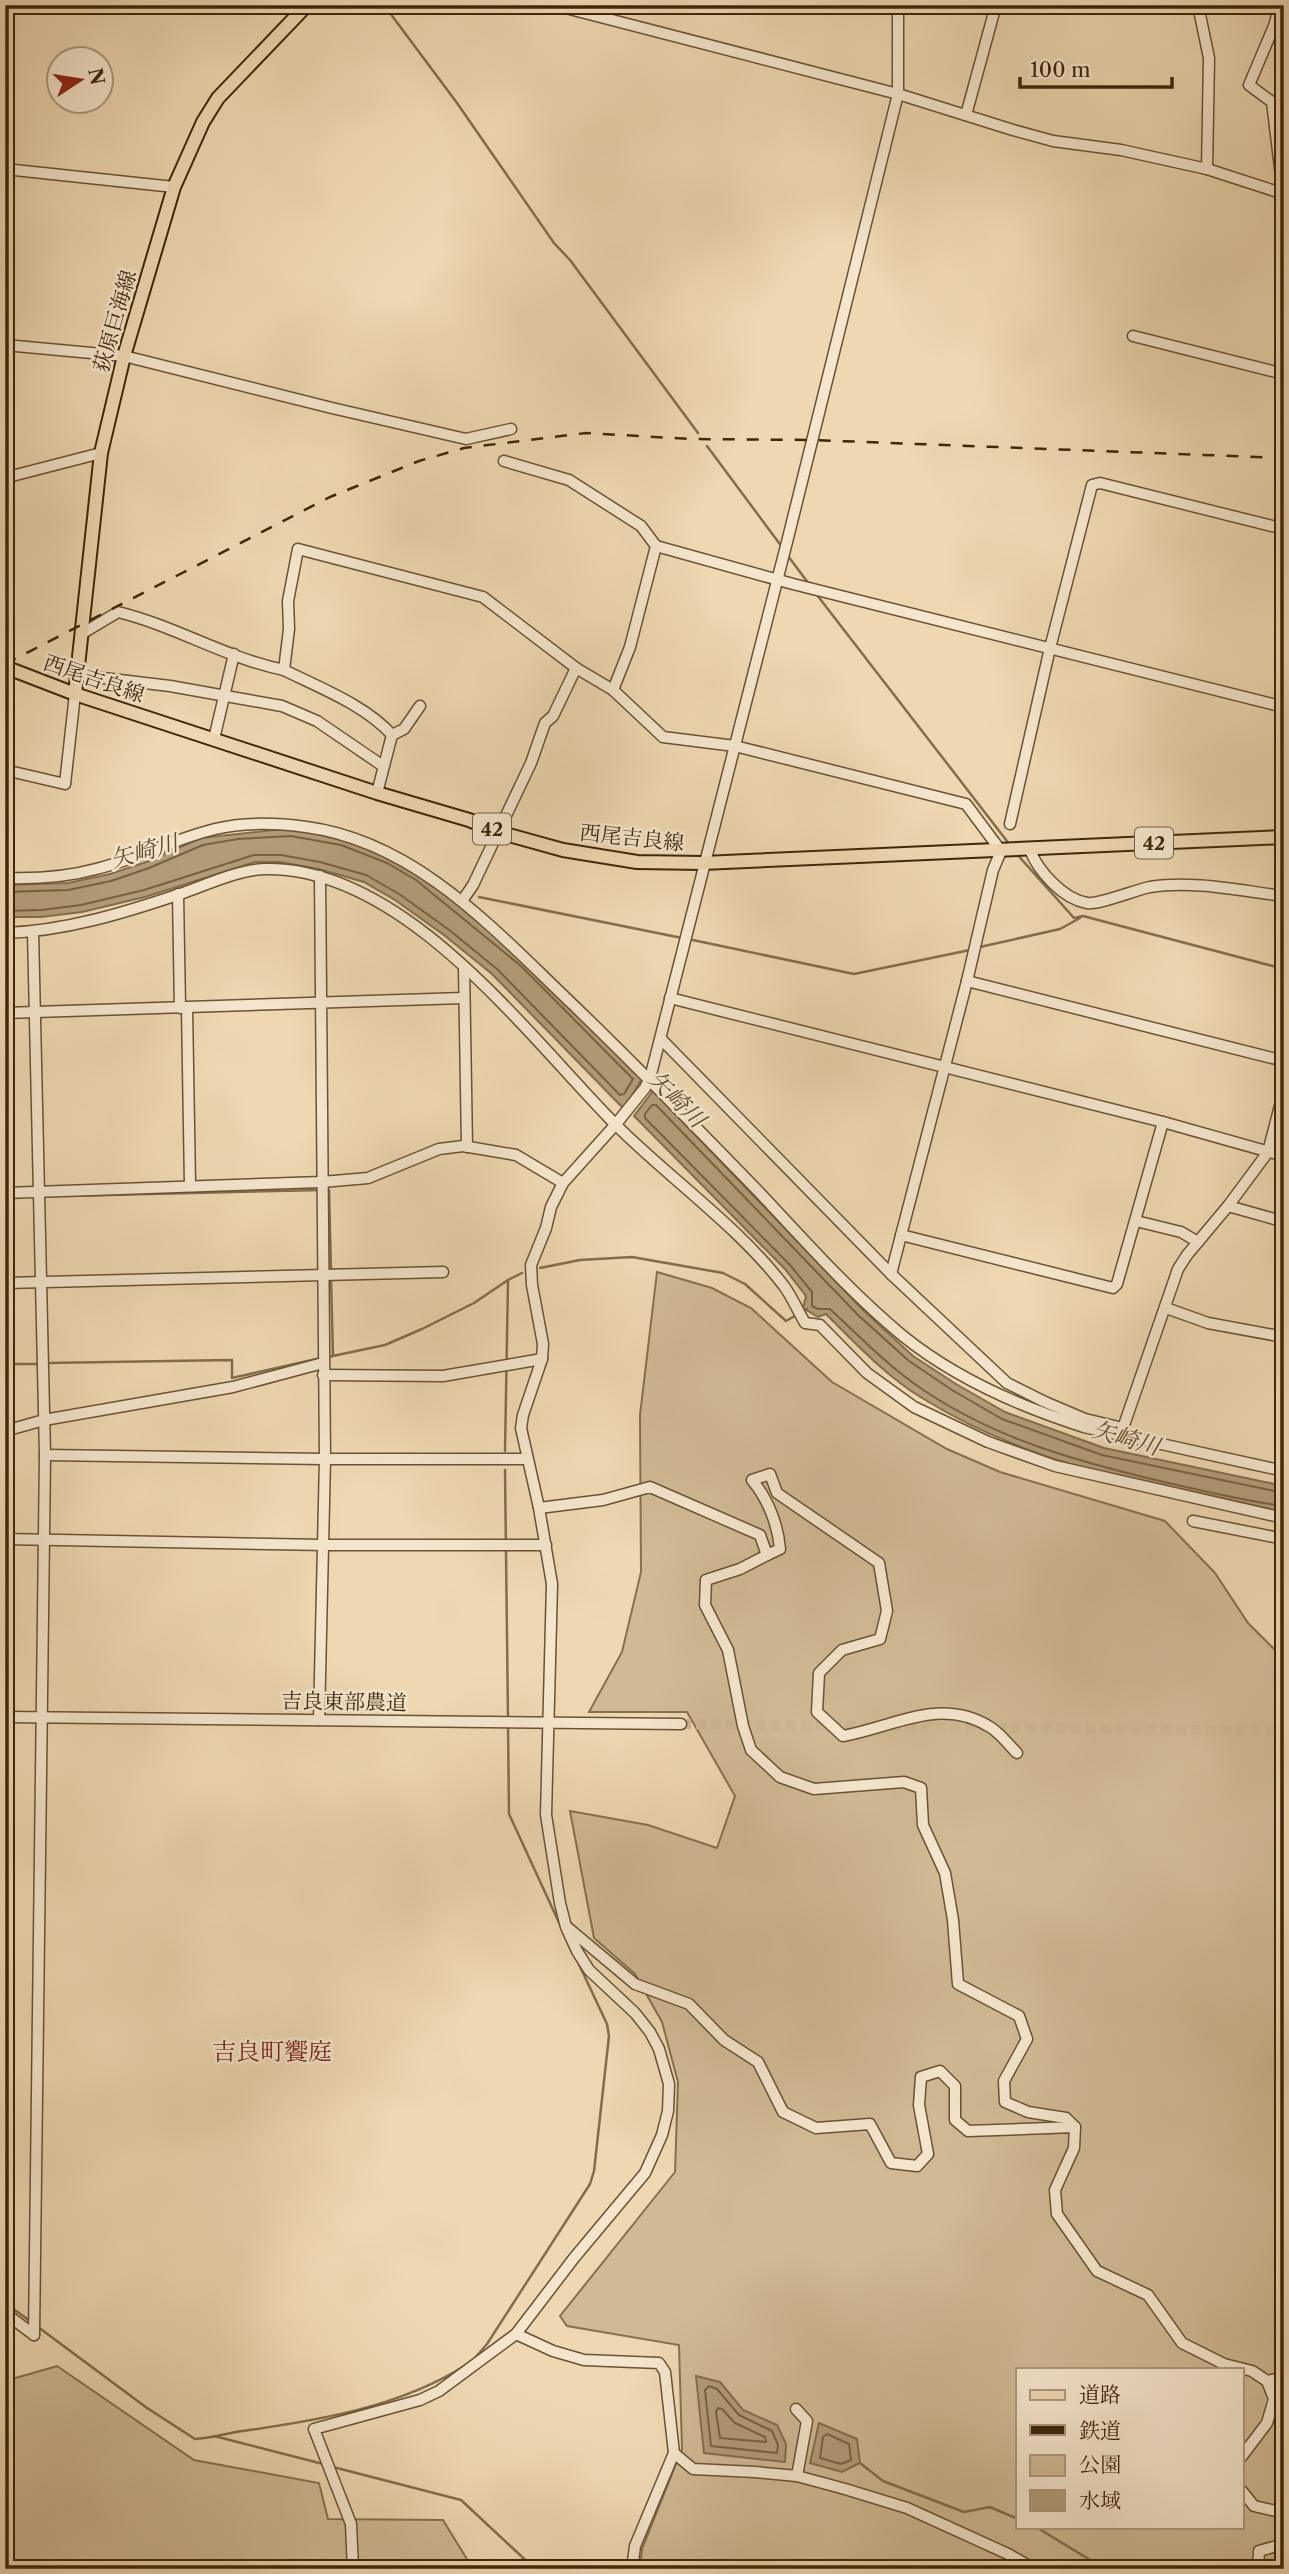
<svg xmlns="http://www.w3.org/2000/svg" width="1289" height="2574" font-family="'Libre Caslon Text','Noto Serif JP',serif">
<rect width="100%" height="100%" fill="#eed7b1"/>
<filter id="stains"><feTurbulence type="fractalNoise" baseFrequency=".00286" numOctaves="4"/><feColorMatrix values="0 0 0 0 .2 0 0 0 0 .09 0 0 0 0 .02 0 0 0 .5 -.17"/></filter>
<radialGradient id="worn" r=".72"><stop offset=".6" stop-color="#630" stop-opacity="0"/><stop offset="1" stop-color="#630" stop-opacity=".3"/></radialGradient>
<g fill="#d0b994" stroke="#86704e" stroke-width="2" fill-rule="evenodd">
<path d="M 657,1272 L 712,1288 L 751,1308 L 832,1382 L 947,1449 L 1000,1472 L 1165,1521 L 1215,1573 L 1248,1623 L 1284,1659 L 1284,2569 L 640,2569 L 642,2549 L 682,2449 L 679,2345 L 567,2326 L 560,2316 L 675,2172 L 678,2082 L 662,2022 L 635,1974 L 594,1938 L 570,1811 L 648,1825 L 717,1848 L 735,1796 L 687,1712 L 589,1712 L 622,1652 L 641,1572 L 640,1415 ZM 1018,2369 L 1242,2369 L 1242,2527 L 1018,2527 Z"/>
<path d="M 57,2366 L 194,2460 L 319,2483 L 328,2519 L 443,2520 L 473,2569 L 5,2569 L 5,2381 Z"/>
</g>
<g fill="#b29b78" stroke="#836d4c" stroke-width="2">
<path d="M 292,828 C 325,835 358,842 389,856 C 415,868 437,888 459,905 C 525,958 583,1018 643,1077 L 624,1109 L 492,974 L 444,935 L 395,900 L 364,882 L 319,869 L 280,862 L 255,862 L 145,897 L 82,912 L 41,917 L 5,917 L 5,885 L 68,883 L 110,874 L 146,862 L 201,838 Z"/>
<path d="M 653,1091 L 863,1310 L 913,1356 L 956,1384 L 1005,1412 L 1104,1448 L 1284,1486 L 1284,1513 C 1247,1509 1211,1499 1174,1491 C 1080,1469 1005,1449 922,1398 C 885,1375 856,1344 826,1314 L 818,1317 L 803,1308 L 806,1296 L 785,1269 L 634,1116 Z"/>
<path d="M 696,2376 L 720,2382 L 743,2410 L 777,2425 L 786,2444 L 785,2462 L 704,2453 Z"/>
<path d="M 819,2423 L 857,2439 L 860,2463 L 842,2472 L 810,2463 Z"/>
</g>
<g fill="none" stroke-linecap="round" stroke-linejoin="round">
<g stroke="#786140" stroke-width="2">
<path d="M 5,892 L 68,890 L 111,881 L 149,868 L 203,845 L 238,839 L 291,836 L 341,845 L 387,863 L 416,880 L 521,966 L 633,1079 L 624,1094 L 620,1095 L 497,969 L 448,929 L 399,894 L 366,875 L 320,862 L 281,855 L 254,855 L 144,890 L 81,905 L 41,910 L 5,911"/>
<path d="M 1284,1493 L 1102,1455 L 1002,1419 L 952,1390 L 909,1361 L 858,1315 L 656,1105 L 652,1105 L 645,1114 L 645,1118 L 790,1265 L 812,1292 L 812,1306 L 818,1309 L 830,1309 C 860,1337 888,1366 922,1389 C 995,1439 1079,1462 1164,1482 C 1204,1491 1243,1501 1284,1506"/>
<path d="M 709,2386 L 717,2389 L 739,2415 L 772,2431 L 778,2445 L 777,2453 L 711,2446 L 705,2390 Z"/>
<path d="M 718,2408 L 722,2409 L 735,2423 L 765,2437 L 766,2442 L 720,2438 L 716,2412 Z"/>
<path d="M 827,2434 L 849,2444 L 851,2460 L 841,2464 L 820,2458 L 823,2437 Z"/>
</g>
<g stroke="#836d4c" stroke-width="2.5">
<path d="M 384,5 L 457,103 L 554,243 L 570,260 L 698,433"/>
<path d="M 707,446 L 782,547"/>
<path d="M 788,556 L 809,584"/>
<path d="M 817,595 L 1010,845"/>
<path d="M 1016,853 L 1074,918 L 1083,916 L 1284,969"/>
<path d="M 479,897 L 682,938"/>
<path d="M 688,939 L 854,974 L 970,950"/>
<path d="M 980,947 L 1060,929 L 1080,918"/>
<path d="M 327,1190 L 329,1190 L 331,1272"/>
<path d="M 65,1196 L 321,1190"/>
<path d="M 540,1268 L 580,1260 L 632,1257 L 723,1273 L 745,1284 L 786,1321 L 807,1309"/>
<path d="M 331,1279 L 333,1356"/>
<path d="M 328,1357 L 385,1345 L 422,1329 L 474,1303 L 508,1280 L 522,1273"/>
<path d="M 47,1363 L 232,1360 L 232,1378 L 321,1358"/>
<path d="M 5,1364 L 40,1364"/>
<path d="M 505,1451 L 508,1280"/>
<path d="M 505,1470 L 508,1718"/>
<path d="M 508,1725 L 509,1814 L 561,1927"/>
<path d="M 5,2303 L 30,2321"/>
<path d="M 38,2327 L 147,2408 L 195,2439 C 211,2438 227,2433 243,2431 C 320,2420 400,2407 466,2365"/>
<path d="M 474,2359 L 487,2344 L 590,2184 L 594,2171 L 609,2036 L 607,2024 L 576,1958"/>
<path d="M 214,2436 L 323,2464"/>
<path d="M 860,2463 L 883,2481 L 964,2512 L 990,2507 L 1018,2519"/>
<path d="M 333,2467 L 461,2500 L 535,2569"/>
<path d="M 1036,2527 L 1105,2569"/>
<path d="M 1248,2569 L 1250,2567"/>
</g>
<path stroke="#cbb48f" stroke-width="10" stroke-dasharray="10 5" stroke-linecap="butt" d="M 681,1724 L 1284,1731"/>
<defs>
<g id="minor">
<path d="M 554,5 L 898,94 L 1013,130 L 1053,141 L 1121,150 L 1207,169 L 1284,194"/>
<path d="M 1198,5 L 1209,58 L 1207,169"/>
<path d="M 1280,5 L 1274,26 L 1249,85 L 1272,102 L 1283,193"/>
<path d="M 966,115 L 996,5"/>
<path d="M 5,169 L 174,187"/>
<path d="M 1133,336 L 1284,374"/>
<path d="M 5,345 L 124,356 L 332,408 L 466,439 L 511,429"/>
<path d="M 504,461 L 569,480 L 641,526 L 656,546 L 630,647 L 613,690"/>
<path d="M 5,481 L 8,477 L 101,453"/>
<path d="M 656,546 L 793,584 L 1284,707"/>
<path d="M 83,633 L 118,612 C 175,626 226,658 284,670 L 289,629 L 288,601 L 298,549 L 483,597 L 576,668 L 613,690 L 663,737 L 735,746 L 966,804 L 1001,851 L 993,870 L 967,981 L 891,1274"/>
<path d="M 284,670 C 320,688 365,705 392,735"/>
<path d="M 78,675 L 170,686 L 282,706 L 317,721 L 383,766"/>
<path d="M 214,739 L 234,654"/>
<path d="M 5,770 L 65,784 L 75,694"/>
<path d="M 377,793 L 392,735 L 404,729 L 420,706"/>
<path d="M 1010,824 L 1050,648 L 1092,485 L 1100,483 L 1284,529"/>
<path d="M 1030,850 C 1038,871 1063,899 1087,903 C 1099,905 1135,890 1150,887 C 1193,880 1241,891 1284,896"/>
<path d="M 5,878 C 36,879 67,877 96,869 C 137,859 174,839 215,829 C 244,822 277,823 306,827 C 413,841 491,926 565,997 C 631,1060 695,1126 759,1192 C 806,1242 851,1293 903,1336 C 955,1378 1021,1407 1084,1427 L 1284,1471"/>
<path d="M 178,894 L 180,1008"/>
<path d="M 462,901 L 473,885 L 531,763 L 545,723 L 553,716 L 576,668"/>
<path d="M 33,932 L 45,1455 L 34,2335"/>
<path d="M 5,933 C 65,931 124,913 180,894 C 206,885 240,869 266,869 C 405,867 527,1035 616,1125 C 669,1178 738,1226 784,1286 C 792,1297 798,1311 805,1323 L 820,1325 L 867,1373 L 914,1407 L 988,1442 L 1055,1466 L 1284,1518"/>
<path d="M 464,967 L 467,1147"/>
<path d="M 967,981 L 1284,1061"/>
<path d="M 670,998 L 1163,1122 L 1284,1156"/>
<path d="M 187,1008 L 190,1185"/>
<path d="M 5,1013 L 463,998"/>
<path d="M 661,1039 L 891,1274 L 1007,1383 L 1045,1402 L 1085,1419 L 1123,1428"/>
<path d="M 5,1193 L 322,1182 L 368,1178 L 439,1149 L 463,1146 L 516,1155 L 563,1183"/>
<path d="M 1228,1206 L 1278,1220 L 1284,1225"/>
<path d="M 1136,1221 L 1181,1232 L 1198,1242"/>
<path d="M 901,1235 L 1113,1288 L 1117,1284 L 1163,1122"/>
<path d="M 5,1283 L 443,1272"/>
<path d="M 1166,1308 L 1208,1323 L 1284,1337"/>
<path d="M 323,1375 L 443,1376 L 542,1359"/>
<path d="M 5,1431 L 44,1420 L 233,1387 L 323,1363"/>
<path d="M 1122,1431 L 1178,1269 L 1187,1255 L 1228,1206 L 1268,1152 L 1284,1090"/>
<path d="M 45,1455 L 325,1459 L 527,1459"/>
<path d="M 539,1508 L 603,1500 L 650,1487 L 760,1535 L 767,1555 L 740,1569 L 706,1580 L 705,1605 L 728,1650 L 743,1726 L 751,1750 L 780,1777 L 814,1789 L 904,1782 L 921,1788 L 923,1825 L 945,1873 L 953,1920 L 958,1984 L 1019,2016 L 1027,2039 L 1004,2081 L 1005,2102 L 1028,2112 L 1066,2118 L 1075,2127"/>
<path d="M 1193,1521 L 1284,1539"/>
<path d="M 5,1539 L 324,1545 L 546,1545"/>
<path d="M 767,1555 L 780,1549 C 778,1525 768,1499 752,1480 L 770,1474 L 777,1493 L 879,1563 L 887,1611 L 880,1639 L 842,1650 L 819,1673 L 817,1712 L 843,1736 C 894,1727 940,1696 990,1727 C 1000,1733 1009,1745 1017,1753"/>
<path d="M 5,1717 L 681,1724"/>
<path d="M 319,1720 L 325,1459 L 320,876"/>
<path d="M 567,1927 L 635,1984 L 689,2004 L 724,2040 L 758,2062 L 783,2112 L 816,2128 L 870,2124 L 891,2163 L 917,2166 L 928,2154 L 919,2105 L 921,2077 L 940,2071 L 955,2086 L 955,2120 L 968,2131 L 1075,2127 L 1074,2148 L 1055,2190 L 1057,2214 L 1097,2271 L 1148,2295 L 1182,2343 L 1224,2364 L 1252,2371 L 1267,2381 L 1274,2399 L 1267,2423 L 1242,2456"/>
<path d="M 5,2313 L 34,2335"/>
<path d="M 516,2334 L 553,2351 L 584,2360 L 659,2363 L 665,2372 L 674,2453 L 635,2546 L 632,2569"/>
<path d="M 1267,2381 L 1284,2377"/>
<path d="M 796,2409 L 807,2421 L 797,2476"/>
<path d="M 674,2453 L 693,2469 L 755,2472 L 797,2476 L 845,2489 L 907,2508 L 1008,2554 L 1034,2569"/>
<path d="M 1242,2491 L 1254,2506 L 1284,2513"/>
<path d="M 353,2569 L 351,2524 L 314,2429 L 420,2400 L 439,2391 L 516,2334 L 574,2258 L 645,2173 L 662,2135 L 668,2111 L 669,2084 L 659,2049 L 650,2032 L 635,2013 L 589,1970 L 577,1951 L 566,1927 L 560,1903 L 546,1815 L 552,1584 L 539,1508 L 521,1428 L 523,1415 L 542,1359 L 543,1344 L 532,1285 L 531,1265 L 546,1228 L 551,1207 L 563,1183 L 616,1124 L 645,1088 L 650,1078 L 788,538 L 898,94 L 898,5"/>
<path d="M 1258,2569 L 1259,2551 L 1284,2544"/>
</g>
<g id="major">
<path d="M 5,667 L 75,694 L 377,793 L 469,820 L 498,832 L 563,850 L 637,862 L 703,863 L 1284,837"/>
<path d="M 75,694 L 101,453 L 124,356 L 174,187 L 203,122 L 218,98 L 307,5"/>
</g>
</defs>
<use href="#minor" stroke="#695333" stroke-width="13"/>
<use href="#major" stroke="#3d2709" stroke-width="16"/>
<use href="#minor" stroke="#f4e5cc" stroke-width="10"/>
<use href="#major" stroke="#eed7b1" stroke-width="12"/>
<path stroke="#3d2709" stroke-width="2.5" stroke-dasharray="12 12" stroke-linecap="butt" d="M 5,664 L 330,497 L 419,461 L 464,448 L 586,433 L 691,439 L 813,440 L 1284,458"/>
</g>
<g text-anchor="middle" stroke-width="5" stroke-linejoin="round" paint-order="stroke">
<g fill="#f4e5cc" stroke="#746044" stroke-width="2">
<rect x="473" y="813.5" width="38" height="31" rx="5"/>
<rect x="1135" y="827.5" width="38" height="31" rx="5"/>
</g>
<g font-size="19" font-weight="bold" fill="#3d2709">
<text x="492" y="836">42</text>
<text x="1154" y="850">42</text>
</g>
<g font-size="21" fill="#3d2709" stroke="#f4e5cc">
<text transform="translate(115 321) rotate(-74)" y="7">荻原巨海線</text>
<text transform="translate(94 679) rotate(19)" y="7">西尾吉良線</text>
<text transform="translate(632 838) rotate(6)" y="7">西尾吉良線</text>
<text transform="translate(344 1702) rotate(1)" y="7">吉良東部農道</text>
</g>
<g font-size="23" font-style="italic" fill="#604a2a" stroke="#f4e5cc">
<text transform="translate(144 851) rotate(-15)" y="8">矢崎川</text>
<text transform="translate(677 1099) rotate(45)" y="8">矢崎川</text>
<text transform="translate(1126 1438) rotate(16)" y="8">矢崎川</text>
</g>
<g font-size="24" fill="#7a1f14" stroke="#f4e5cc">
<text x="272" y="2060">吉良町饗庭</text>
</g>
</g>
<rect width="1289" height="2574" fill="none" stroke="#eed7b1" stroke-width="28"/>
<rect x="7" y="7" width="1275" height="2560" fill="none" stroke="#3d2709" stroke-width="3.5"/>
<rect x="14" y="14" width="1261" height="2546" fill="none" stroke="#3d2709" stroke-width="2"/>
<rect x="1016" y="2368" width="228" height="161" fill="#f4e5cc" stroke="#ab997e" stroke-width="2"/>
<rect x="1030" y="2390" width="35" height="10" fill="#eed7b1" stroke="#ab997e" stroke-width="2"/>
<text x="1079" y="2402" font-size="21" fill="#3d2709">道路</text>
<rect x="1030" y="2425" width="35" height="10" fill="#3d2709" stroke="#ab997e" stroke-width="2"/>
<text x="1079" y="2438" font-size="21" fill="#3d2709">鉄道</text>
<rect x="1030" y="2455" width="35" height="21" fill="#d0b994" stroke="#ab997e" stroke-width="2"/>
<text x="1079" y="2472" font-size="21" fill="#3d2709">公園</text>
<rect x="1030" y="2490" width="35" height="21" fill="#b29b78" stroke="#ab997e" stroke-width="2"/>
<text x="1079" y="2508" font-size="21" fill="#3d2709">水域</text>
<g transform="translate(80 80) rotate(78)"><circle r="33" fill="#f4e5cc" stroke="#ab997e" stroke-width="2"/>
<path d="M0-5L12 26L0 18L-12 26Z" fill="#8f2418"/>
<text y="-10" font-size="19" font-weight="bold" text-anchor="middle" fill="#3d2709">N</text>
</g>
<path d="M1020 77v10h152v-10" fill="none" stroke="#3d2709" stroke-width="3.5"/>
<text x="1030" y="77" font-size="21" fill="#3d2709" stroke="#f4e5cc" stroke-width="5" paint-order="stroke">100 m</text>
<rect width="100%" height="100%" filter="url(#stains)"/>
<rect width="100%" height="100%" fill="url(#worn)"/>
</svg>
